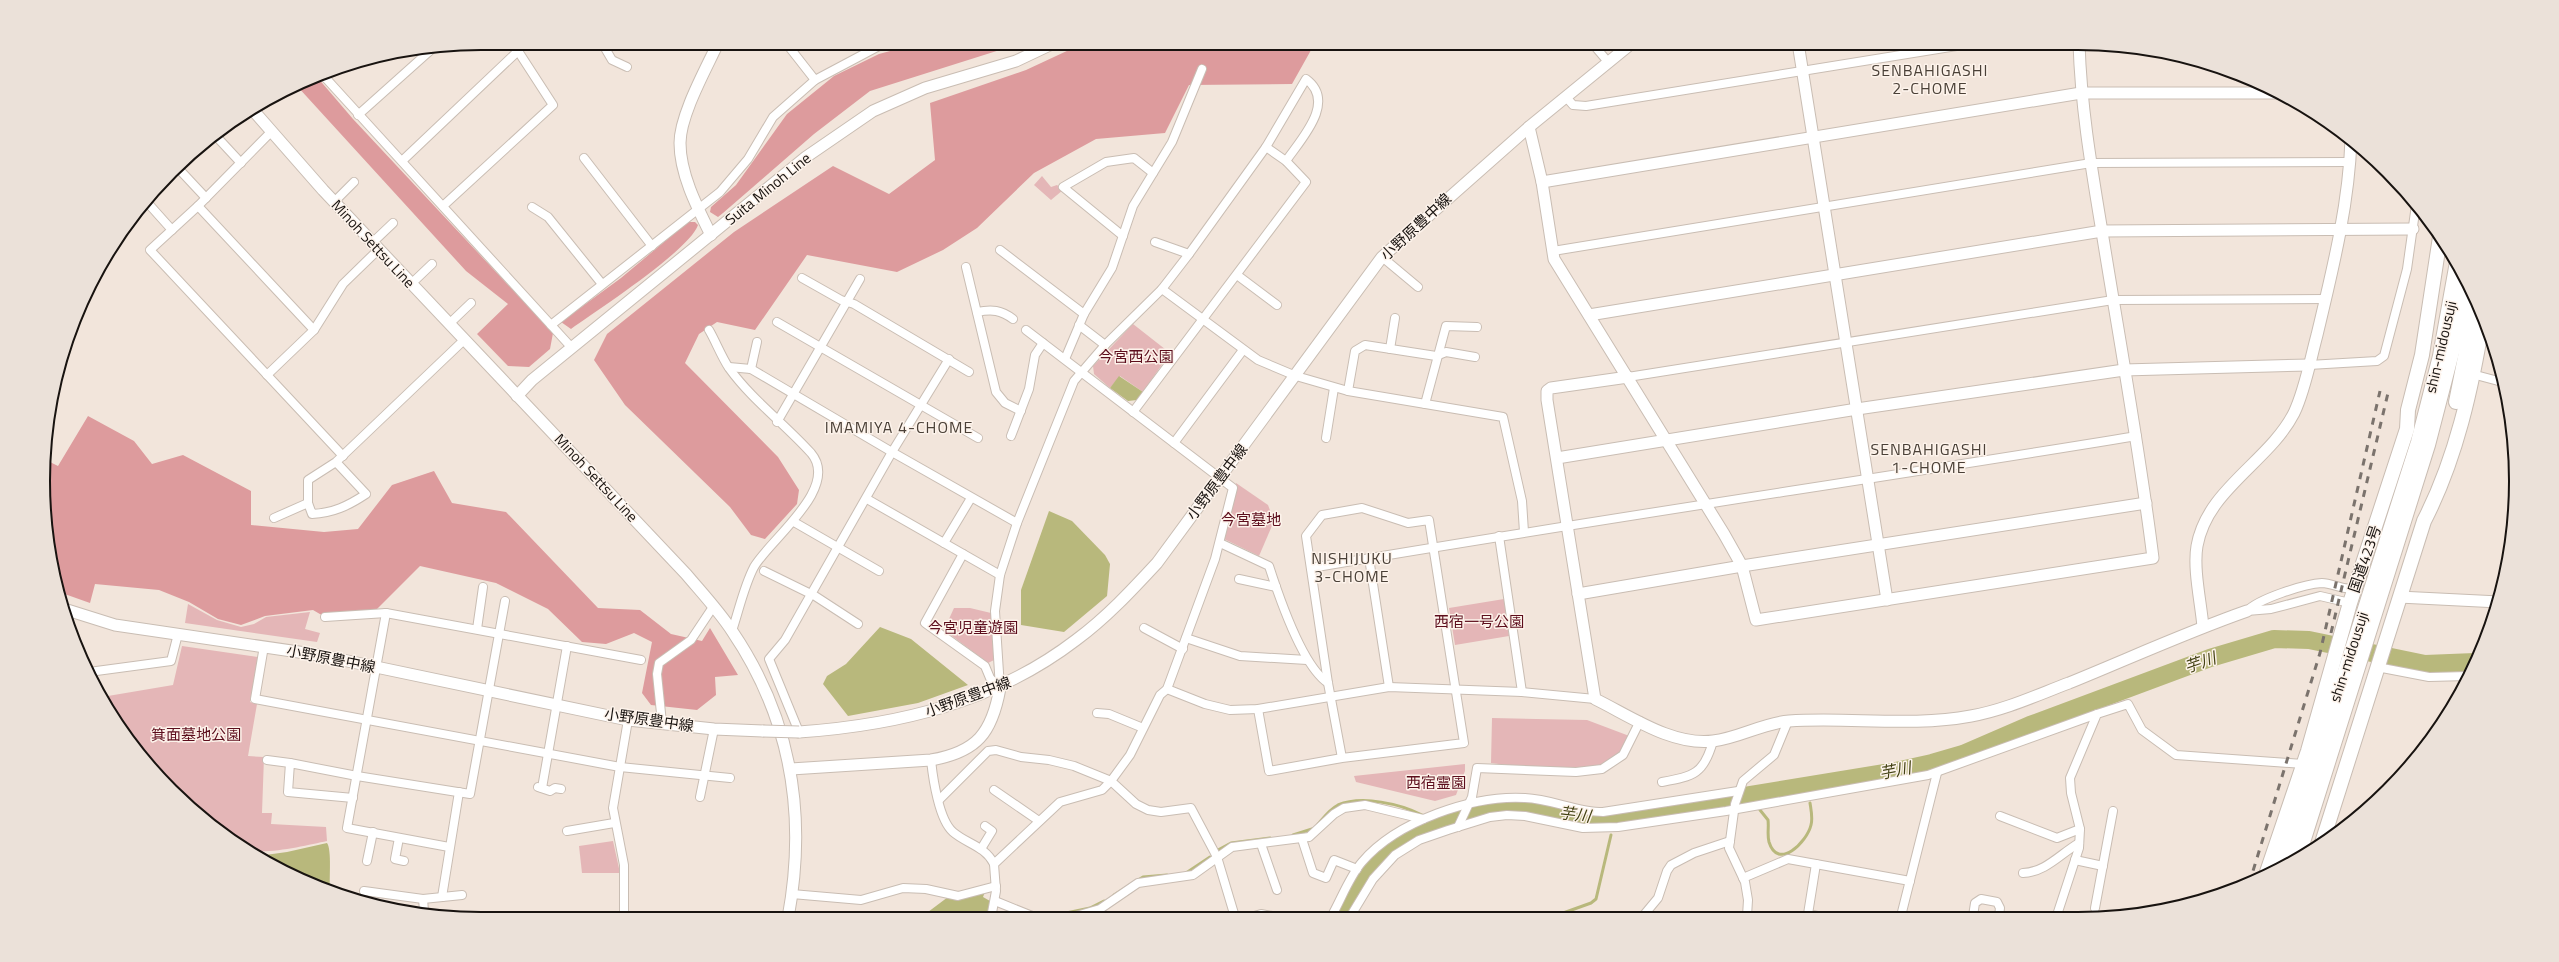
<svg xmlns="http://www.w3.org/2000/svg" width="2559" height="962" font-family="'Titillium Web','Noto Sans JP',sans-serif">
<rect width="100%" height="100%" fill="#f2e5db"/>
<g fill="#e4b6b7">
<path d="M 1042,176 L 1051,187 L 1057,185 L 1063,190 L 1051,200 L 1034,185 Z"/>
<path d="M 1133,324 L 1170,353 L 1143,392 L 1120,376 L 1110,388 L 1094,374 L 1093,366 Z"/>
<path d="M 1236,483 L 1268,505 L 1274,521 L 1259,556 L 1224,539 Z"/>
<path d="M 1504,599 L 1509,636 L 1455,645 L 1449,608 Z"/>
<path d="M 188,604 L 217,620 L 241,627 L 254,624 L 266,617 L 310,612 L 305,629 L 320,633 L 317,642 L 185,623 Z"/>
<path d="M 954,608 L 970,608 L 991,613 L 994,660 L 988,663 L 944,630 Z"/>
<path d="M 182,646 L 258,657 L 250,702 L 257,704 L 248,756 L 264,757 L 262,813 L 272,813 L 271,824 L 326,827 L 327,841 C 308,845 267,855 249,850 C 243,848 236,842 231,839 C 178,806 131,752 102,697 L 173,685 Z"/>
<path d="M 1492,718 L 1587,720 L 1632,737 C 1625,750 1617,765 1601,769 C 1574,777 1521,766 1491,763 Z"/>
<path d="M 1465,764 L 1465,771 L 1456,795 L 1435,801 L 1356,782 L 1354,776 Z"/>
<path d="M 613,841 L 620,873 L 582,873 L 579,846 Z"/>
</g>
<g fill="#dd9b9d">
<path d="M 920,43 L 1022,43 L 870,91 L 814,134 L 723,213 L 718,217 L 710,212 L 711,207 L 736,185 L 787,114 L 834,76 L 879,54 Z"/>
<path d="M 1084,43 L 1315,43 L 1292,84 L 1189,85 L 1165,133 L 1096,139 L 1034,173 L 977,228 L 943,250 L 897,272 L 807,255 L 755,330 L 717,322 L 699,334 L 685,363 L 778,457 L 799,490 L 797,504 L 765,539 L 751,535 L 730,507 L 625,405 L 594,360 L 607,334 L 734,232 L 833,166 L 889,194 L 935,160 L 930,103 L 1026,70 Z"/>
<path d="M 317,77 L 353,119 L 553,333 L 550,349 L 529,367 L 508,366 L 477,334 L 508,304 L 466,271 L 297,86 Z"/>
<path d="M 688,222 L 695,222 L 698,225 C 690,250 596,311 571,329 L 561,322 L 621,278 Z"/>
<path d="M 88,416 L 134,441 L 152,464 L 183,455 L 251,491 L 251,525 L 324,532 L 358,529 L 392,485 L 434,471 L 452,503 L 506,512 L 598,608 L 640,610 L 671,634 L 702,641 L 710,628 L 738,675 L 715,677 L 716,695 L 697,710 L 651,705 L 642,693 L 652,642 L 634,633 L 606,644 L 582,642 L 548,609 L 496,583 L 420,566 L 374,612 L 325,617 L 313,610 L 265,616 L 241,625 L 218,619 L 189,602 L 159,590 L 95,584 L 90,603 L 59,592 C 46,550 42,502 44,459 L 58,466 Z"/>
</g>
<g fill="#b8b87c">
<path d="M 1119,376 L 1143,392 L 1137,400 L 1128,401 L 1110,388 Z"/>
<path d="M 1049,511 L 1072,521 L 1105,555 L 1110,564 L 1107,596 L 1064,632 L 1021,625 L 1021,590 Z"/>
<path d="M 880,627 L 911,639 L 968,685 L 918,703 L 848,716 L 823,684 L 827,676 L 846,664 Z"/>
<path d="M 327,843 C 332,850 329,880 330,890 L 287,874 L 258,856 L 287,852 Z"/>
<path d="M 985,892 L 983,897 L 990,901 L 988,918 L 920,918 L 948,897 Z"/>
</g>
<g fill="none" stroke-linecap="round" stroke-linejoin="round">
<g stroke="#b8b87c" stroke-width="3">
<path d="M 1808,786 L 1809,792"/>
<path d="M 1745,797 L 1748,799"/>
<path d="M 1760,810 L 1768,820 C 1769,827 1767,835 1769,842 C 1778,871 1807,842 1811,825 C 1813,818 1811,810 1810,803"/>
<path d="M 1614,822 L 1616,817"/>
<path d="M 1318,824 C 1324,817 1330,809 1338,805 C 1362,795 1401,804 1422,815"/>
<path d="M 1293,835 L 1312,829"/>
<path d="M 1218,850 L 1231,843 L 1270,838"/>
<path d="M 1186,873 L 1210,857"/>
<path d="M 1114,895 L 1143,877 L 1167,875"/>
<path d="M 1052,916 L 1090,908 L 1104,901"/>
<path d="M 1552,917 L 1591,903 L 1596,899 L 1611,835"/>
</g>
<path stroke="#b8b87c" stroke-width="18" d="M 1339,917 C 1374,856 1385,840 1454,817 C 1478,809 1503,803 1528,806 C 1558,809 1585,820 1616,817 L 1891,772 L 1932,763 L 1963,754 L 2030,725 L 2210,658 L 2274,639 L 2309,640 L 2425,664 L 2475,662"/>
<defs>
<g id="street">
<path d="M 602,43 L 612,60 L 627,67"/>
<path d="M 786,43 L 815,80"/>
<path d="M 1592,43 L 1609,63"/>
<path d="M 322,74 L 572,348"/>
<path d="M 1566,97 L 1573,105 L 1586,106 L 1975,43"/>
<path d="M 358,115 L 433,48"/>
<path d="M 271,132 L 198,206 L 150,250 L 343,456"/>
<path d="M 215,135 L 241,163"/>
<path d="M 584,158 L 652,246"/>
<path d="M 402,161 L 518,51"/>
<path d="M 177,167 L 206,198"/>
<path d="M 146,201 L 172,230"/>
<path d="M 334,202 L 354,182"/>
<path d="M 198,206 L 314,330"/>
<path d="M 443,206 L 553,105 L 518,51 L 519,43"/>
<path d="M 532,207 L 548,217 L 602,284"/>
<path d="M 1123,236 L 1063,187 L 1106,162 L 1134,158 L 1153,173"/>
<path d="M 373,242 L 393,223"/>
<path d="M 1155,242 L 1189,254"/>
<path d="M 1000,250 L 1084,314"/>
<path d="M 1553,251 L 2091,163 L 2349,162"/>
<path d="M 1382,257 L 1418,287"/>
<path d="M 966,267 L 996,392 L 1005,403 L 1021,411"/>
<path d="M 1237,275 L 1277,305"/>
<path d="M 802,278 L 841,300 L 854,304 L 969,372"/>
<path d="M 411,284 L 432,264"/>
<path d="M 1162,289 L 1258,360 L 1296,376 L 1348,391 L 1503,417 L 1522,501 L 1524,532"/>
<path d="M 977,312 C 992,309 1001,310 1013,319"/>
<path d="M 777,322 L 978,438"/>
<path d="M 449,324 L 471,303"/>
<path d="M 551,325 L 720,192 L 748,159 L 773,117 L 815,80 L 879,46 L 893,43"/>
<path d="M 1079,325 L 1105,345"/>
<path d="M 709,330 C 716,342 721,356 729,368 C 752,400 785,424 811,453 C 841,488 769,540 754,567 C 744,586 739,610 732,631"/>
<path d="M 1390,349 L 1395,318"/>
<path d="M 1065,359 L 1084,314 L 1112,268 L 1133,206 L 1172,142 L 1202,69"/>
<path d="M 2309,365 L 2377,361 L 2384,356 L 2407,269 L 2416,205"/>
<path d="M 729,367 L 751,369 L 892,452 L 1017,523"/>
<path d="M 751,369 L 757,342"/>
<path d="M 2472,374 L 2502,382"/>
<path d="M 267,375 L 314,330 L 343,284 L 379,249"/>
<path d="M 1628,377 L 2113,300 L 2326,299"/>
<path d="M 1348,391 L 1355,351 L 1365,345 L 1436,356 L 1446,352 L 1475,357"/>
<path d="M 1425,404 L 1446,326 L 1477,327"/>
<path d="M 1133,412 L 1306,182 L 1286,161 L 1266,147"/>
<path d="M 777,422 L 860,279"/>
<path d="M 1011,436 L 1029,389 L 1035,355 L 1043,343"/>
<path d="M 1326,438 L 1334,388"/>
<path d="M 1174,443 L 1243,350"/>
<path d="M 336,462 L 366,494 C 348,506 333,513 312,514 L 308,503 L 308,480 L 336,462 L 464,340"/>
<path d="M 867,499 L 1000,575"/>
<path d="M 274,518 L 308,503"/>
<path d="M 794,522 L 879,571"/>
<path d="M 1499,536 L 1522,692"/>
<path d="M 944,543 L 971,498"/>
<path d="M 1220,543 L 1269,566 C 1279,597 1302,666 1328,683"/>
<path d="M 963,554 L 925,623 L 985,666 L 990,678 L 1000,688"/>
<path d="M 1369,558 L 1389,687"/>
<path d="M 1311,568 C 1586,521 1862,481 2137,436"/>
<path d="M 764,571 L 815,596 L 858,624"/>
<path d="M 1239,579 L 1276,587"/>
<path d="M 2247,611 C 2258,599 2304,584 2322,583 C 2333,583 2343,591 2355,588"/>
<path d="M 2247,611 L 2271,609 L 2320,596 L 2350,603"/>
<path d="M 386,613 L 347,828 L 449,847"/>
<path d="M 325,617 L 386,613 L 641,660"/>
<path d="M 1144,628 L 1183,649"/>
<path d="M 477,629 L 483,587"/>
<path d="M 1186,638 L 1240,656 L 1307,660"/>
<path d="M 264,646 L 255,699 L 620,767 L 730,778"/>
<path d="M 2377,667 L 2429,677 L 2468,676"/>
<path d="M 89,672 L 171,661 L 178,634"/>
<path d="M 1000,688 L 995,611 L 1000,575 L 1017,523 L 1074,381 L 1105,345 L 1162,289 L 1189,254 L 1266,147 L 1306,79 C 1337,102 1301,139 1286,161"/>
<path d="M 1167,689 L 1205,704 L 1230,710 L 1258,709 L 1389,687 L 1522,692 L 1595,699"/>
<path d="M 1258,709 L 1269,771 L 1342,758 L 1464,743 L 1429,520 L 1408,523 L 1362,508 L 1322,515 L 1306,536 L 1328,683 L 1342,758"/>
<path d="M 1097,713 L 1109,714 L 1143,728"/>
<path d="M 662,723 L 657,674 L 659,663 L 691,640 L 713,607"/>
<path d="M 799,732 L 769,659 L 785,640 L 892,452 L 949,359"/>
<path d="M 267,760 L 290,763"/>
<path d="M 931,760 C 933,779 939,820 953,832 C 967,844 985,846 994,864"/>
<path d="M 1662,782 C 1694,776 1704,774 1713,741"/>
<path d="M 538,787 L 550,791 L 555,788 L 561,789"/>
<path d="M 542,788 L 567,646"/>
<path d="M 994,790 L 1039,821"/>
<path d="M 700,797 L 714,729"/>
<path d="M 353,798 L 288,792 L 290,763 L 357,776 L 470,794 L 505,601"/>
<path d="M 939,800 L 988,751 L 996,750 L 1021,757 L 1049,760 L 1074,766 L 1111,781 L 1136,804 L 1148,810 L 1161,812 L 1191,808 L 1217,857 L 1235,917"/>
<path d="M 2000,816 L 2057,838 L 2080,829"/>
<path d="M 1458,827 L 1472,797 L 1477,768 L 1576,772 L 1602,769 L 1623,755 L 1640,721"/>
<path d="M 567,831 L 614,823"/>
<path d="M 399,838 L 395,859 L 404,861"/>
<path d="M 1302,839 L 1313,873 L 1326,878 L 1334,860 L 1357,869"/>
<path d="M 1261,844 L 1277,890"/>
<path d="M 981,849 L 992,831 L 985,826"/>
<path d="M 2075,860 L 2103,866"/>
<path d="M 367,861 L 373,832"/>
<path d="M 1816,864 L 1808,914 L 1817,916"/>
<path d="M 2023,873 C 2046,872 2060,854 2079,843"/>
<path d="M 1743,878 L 1788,859 L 1910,881"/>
<path d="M 364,891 L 423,899 L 462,895"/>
<path d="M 792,894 L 861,900 L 903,888 L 926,889 L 958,896 L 996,886"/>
<path d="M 442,897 L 459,792"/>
<path d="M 423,899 L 424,911"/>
<path d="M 995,901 L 1037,918"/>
<path d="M 2095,908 L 2113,811"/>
<path d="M 2057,915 L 2079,848 L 2080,829 L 2071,793 L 2070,778 L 2097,714 L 2128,704 L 2142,730 L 2176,755 L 2303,764"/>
<path d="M 1643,916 L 1658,898 L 1667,871 L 1671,865 L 1694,853 L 1730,841"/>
<path d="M 1747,916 L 1748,900 L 1745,882 L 1729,848 L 1735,804 L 1743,781 L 1774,755 L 1788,721"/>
<path d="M 1901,916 L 1937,773"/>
<path d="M 1973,916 L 1975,903 L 1981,899 L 1997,902 L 2000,908 L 1999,916"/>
<path d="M 1251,917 L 1261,914 L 1277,917"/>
<path d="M 1331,917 C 1341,900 1349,877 1362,862 C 1397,821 1473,795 1525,798 C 1552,799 1576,812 1603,812 L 1738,791"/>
<path d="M 1350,917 L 1373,879 L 1395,855 L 1419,840 L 1448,830 L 1490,817 L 1507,815 L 1525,816 L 1583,828 L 1618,827 L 1726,811 L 1928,775 L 2097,714"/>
<path d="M 991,918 L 996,891 L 994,864 L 1060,802 L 1102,790 L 1111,781 L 1130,755 L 1160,695 L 1167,689 L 1215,559 L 1233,488 L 1026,330"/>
<path d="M 1069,918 L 1100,909 L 1138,883 L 1193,875 L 1232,847 L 1309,837 L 1334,814 L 1344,808 L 1365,805 L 1423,819"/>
<path d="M 624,919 L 624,865 L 613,808 L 628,720"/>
</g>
<g id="secondary">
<path d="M 1798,43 L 1887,600"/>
<path d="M 252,109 L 323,190 L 686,574 C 702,593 719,611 732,631 C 791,718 807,816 788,918"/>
<path d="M 1529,127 L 1542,182 L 1554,259 L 1724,534 L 1742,566 L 1756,620 L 2153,558 C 2140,453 2121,349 2104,244 C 2093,177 2081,111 2079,43"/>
<path d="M 1542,182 L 2081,93 L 2279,93"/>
<path d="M 711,235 C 697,207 680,174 680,143 C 680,115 706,69 718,43"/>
<path d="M 1589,315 L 2102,231 L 2413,229"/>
<path d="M 1628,377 L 1551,388 L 1547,391 L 1547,400 L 1595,699 C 1630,716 1672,746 1713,741 C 1739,738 1763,723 1789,721 C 1849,717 1912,727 1971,716 C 2005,710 2037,695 2069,683 C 2128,659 2187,632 2247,611"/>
<path d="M 517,396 L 532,380 L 806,157 L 873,111 L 925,88 L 1016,61 L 1054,43"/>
<path d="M 1557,458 L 1857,409 L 2124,370 L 2309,365"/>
<path d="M 1578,594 L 1742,566 L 2146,503"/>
<path d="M 2399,597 L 2499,602"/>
<path d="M 64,609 L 115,625 L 319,655 L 628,720 L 714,729 L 763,731"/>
<path d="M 2203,627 C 2201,603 2193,569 2197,546 C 2207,489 2269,462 2294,413 C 2305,390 2310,361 2317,335 C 2332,272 2349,205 2351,139"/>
<path d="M 799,732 C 899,725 995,702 1076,640 C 1106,618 1132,590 1157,563 L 1382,257 L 1529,127 L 1632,43"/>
<path d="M 791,769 L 931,760 C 977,752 992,733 1000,688"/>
</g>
<g id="highway">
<path d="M 2456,402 L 2466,352 L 2472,295"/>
<path d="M 2321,846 L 2424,521 C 2456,459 2472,387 2483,318"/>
<path d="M 2298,858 L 2428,445 L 2456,337 L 2466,281"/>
<path d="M 2283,866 L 2418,442 L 2440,356 L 2457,262"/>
<path d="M 2266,875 L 2308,751 L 2350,603 L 2407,429 L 2408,410 L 2422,355 L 2440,237"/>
</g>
</defs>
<use href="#street" stroke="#c9bdb3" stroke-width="10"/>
<use href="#secondary" stroke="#c9bdb3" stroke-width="13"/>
<use href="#highway" stroke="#c9bdb3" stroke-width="16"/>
<use href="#street" stroke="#fff" stroke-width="8"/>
<use href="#secondary" stroke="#fff" stroke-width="11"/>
<use href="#highway" stroke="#fff" stroke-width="14"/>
<g stroke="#7b736d" stroke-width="3" stroke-dasharray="7 7" stroke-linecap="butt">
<path d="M 2331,633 L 2388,393"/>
<path d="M 2249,884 L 2320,653 L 2380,391"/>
</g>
<defs>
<path id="secondary-bridge" d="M 763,731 L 799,732"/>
</defs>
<use href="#secondary-bridge" stroke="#c9bdb3" stroke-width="13" stroke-linecap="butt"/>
<use href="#secondary-bridge" stroke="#fff" stroke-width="11"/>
</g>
<g text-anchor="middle" stroke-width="3" stroke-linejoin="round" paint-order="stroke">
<g font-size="15" fill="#181310" stroke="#fdf3eb">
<text transform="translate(768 189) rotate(-39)" y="5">Suita Minoh Line</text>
<text transform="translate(1416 227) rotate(-43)" y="5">小野原豊中線</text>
<text transform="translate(373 244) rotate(47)" y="5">Minoh Settsu Line</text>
<text transform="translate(2441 347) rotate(-77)" y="5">shin-midousuji</text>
<text transform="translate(596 478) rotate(47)" y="5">Minoh Settsu Line</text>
<text transform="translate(1217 482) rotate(-53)" y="5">小野原豊中線</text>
<text transform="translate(2365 559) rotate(-71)" y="5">国道423号</text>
<text transform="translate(2349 657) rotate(-72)" y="5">shin-midousuji</text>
<text transform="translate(331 659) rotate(11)" y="5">小野原豊中線</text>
<text transform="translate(968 697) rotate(-20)" y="5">小野原豊中線</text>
<text transform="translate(649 720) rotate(8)" y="5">小野原豊中線</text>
</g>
<g font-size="15" fill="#5c0d1c" stroke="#fdf3eb">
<text x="1136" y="362">今宮西公園</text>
<text x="1251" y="525">今宮墓地</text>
<text x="1479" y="627">西宿一号公園</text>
<text x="973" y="633">今宮児童遊園</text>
<text x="196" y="740">箕面墓地公園</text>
<text x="1436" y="788">西宿霊園</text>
</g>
<g font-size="16" letter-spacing="1" fill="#4a4037" stroke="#fdf3eb">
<text x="1930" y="76">SENBAHIGASHI<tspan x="1930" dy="18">2-CHOME</tspan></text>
<text x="899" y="433">IMAMIYA 4-CHOME</text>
<text x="1929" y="455">SENBAHIGASHI<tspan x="1929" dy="18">1-CHOME</tspan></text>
<text x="1352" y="564">NISHIJUKU<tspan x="1352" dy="18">3-CHOME</tspan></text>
</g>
<g font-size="16" font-style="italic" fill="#424113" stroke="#fdf3eb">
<text transform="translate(2200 662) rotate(-19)" y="6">芋川</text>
<text transform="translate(1895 770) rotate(-11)" y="6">芋川</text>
<text transform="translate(1575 814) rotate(7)" y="6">芋川</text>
</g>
</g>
<path d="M0 0H2559V962H0ZM481 50H2078A431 431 0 0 1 2509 481V481A431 431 0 0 1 2078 912H481A431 431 0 0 1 50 481V481A431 431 0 0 1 481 50Z" fill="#ebe1d9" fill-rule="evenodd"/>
<path fill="none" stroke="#181310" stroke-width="2" d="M481 50H2078A431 431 0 0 1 2509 481V481A431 431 0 0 1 2078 912H481A431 431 0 0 1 50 481V481A431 431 0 0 1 481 50Z"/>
</svg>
